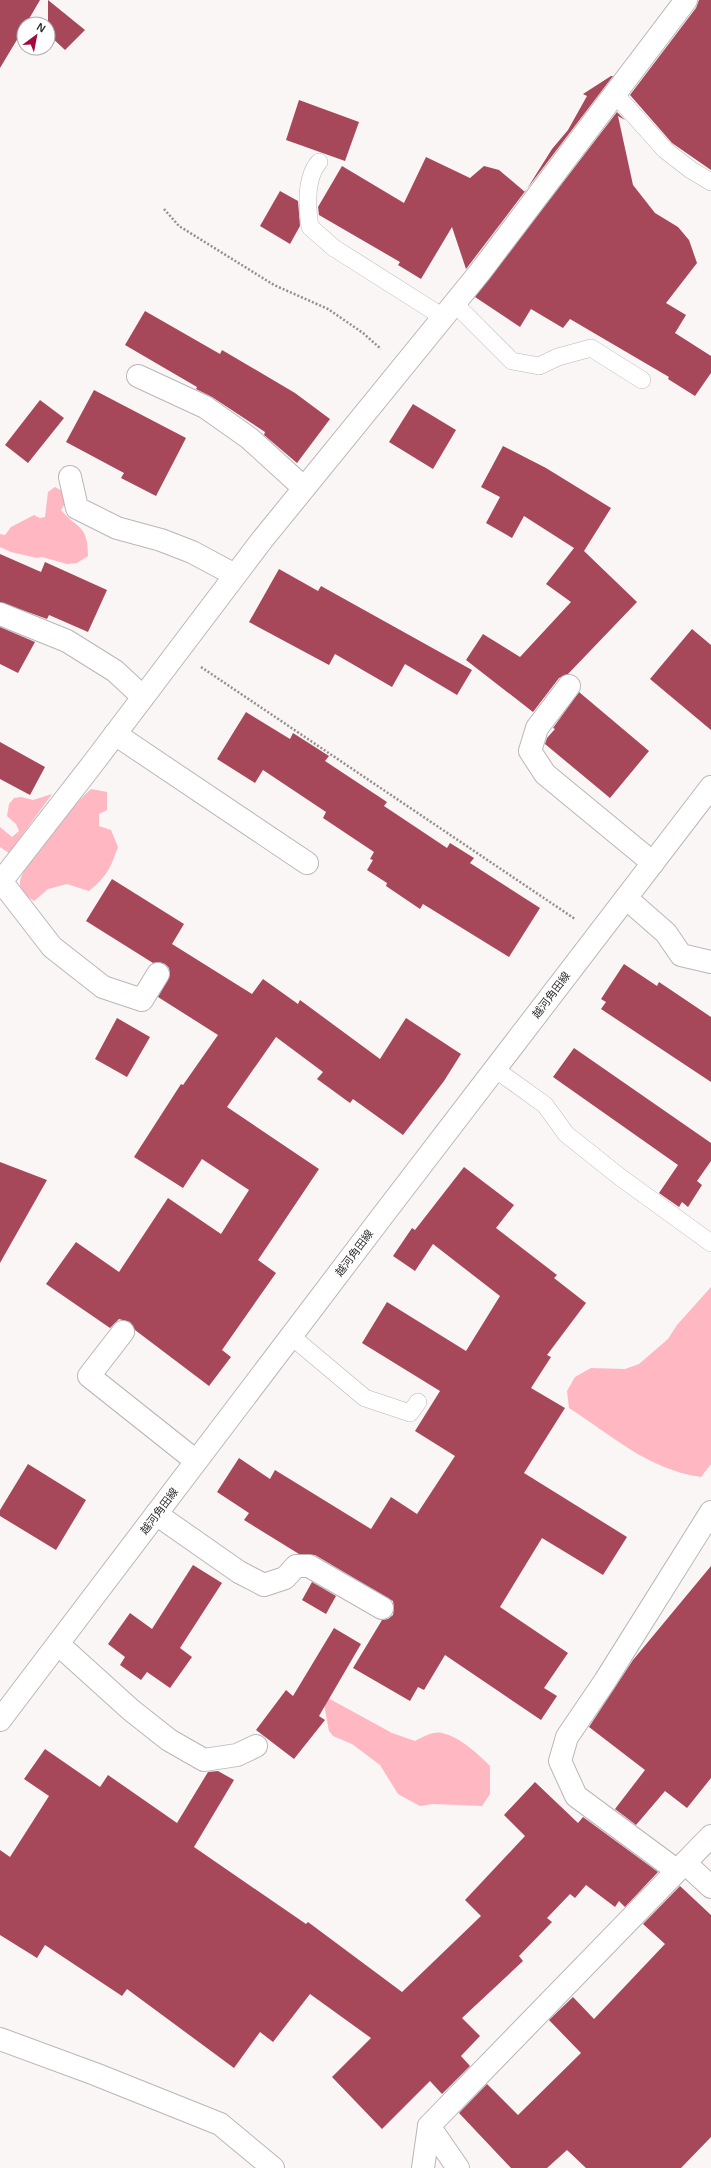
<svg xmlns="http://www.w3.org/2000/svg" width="711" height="2168" font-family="Helvetica,'Noto Sans JP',sans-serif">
<rect width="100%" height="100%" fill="#faf6f6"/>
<g fill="#ffb7c1">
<path d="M 55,487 L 64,492 L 67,500 L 61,510 C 78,530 88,524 88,556 L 77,563 L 67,564 L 42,557 L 37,558 L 11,552 L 0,547 L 0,534 L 5,535 L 11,527 L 34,515 L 40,518 L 45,517 L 48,492 Z"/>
<path d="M 91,789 L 107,792 L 107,810 L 99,814 L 99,826 L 111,830 L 118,847 C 110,869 107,876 89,891 L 67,884 L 48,889 L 34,901 L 22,893 C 21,890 20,887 20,884 C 20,864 75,803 91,789 Z"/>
<path d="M 52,794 L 9,853 L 0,847 L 0,827 L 12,837 L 19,831 L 16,824 L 7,816 L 9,804 L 14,798 L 21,797 L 33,800 Z"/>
<path d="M 711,1287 L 711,1464 L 701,1477 C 647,1469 613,1436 569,1408 L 567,1391 L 575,1377 L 591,1368 L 625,1369 L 639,1364 L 668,1339 L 677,1325 Z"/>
<path d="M 328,1698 L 392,1733 L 415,1741 C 423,1737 433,1731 442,1733 C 460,1737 477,1753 490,1766 L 490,1794 L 482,1806 L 433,1804 L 420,1806 L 398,1794 L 380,1765 L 352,1744 L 333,1736 L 329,1731 L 323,1699 Z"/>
</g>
<g fill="#a7475a">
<path d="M 0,0 L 40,0 L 26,24 L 24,24 L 24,28 L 0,68 Z"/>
<path d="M 48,0 L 85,30 L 65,50 L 48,34 Z"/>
<path d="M 699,0 L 711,0 L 711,170 L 672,143 L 630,95 L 696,8 Z"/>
<path d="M 611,76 L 613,76 L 466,269 L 452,227 L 421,279 L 398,265 L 400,262 L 319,215 L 318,207 L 342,166 L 404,203 L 426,157 L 470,178 L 484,166 L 499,170 L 525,192 L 552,149 L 568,130 L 587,96 L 583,94 Z"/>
<path d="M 299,100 L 359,122 L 345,161 L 286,140 Z"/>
<path d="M 617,112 L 625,120 L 618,116 L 633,185 L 655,213 L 678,227 L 689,240 L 697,263 L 666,303 L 686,315 L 675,333 L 711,356 L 711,373 L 695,396 L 668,379 L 669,377 L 570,319 L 563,328 L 531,309 L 520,327 L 475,297 Z"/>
<path d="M 280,191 L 298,201 L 300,226 L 290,244 L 260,226 Z"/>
<path d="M 145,311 L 220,354 L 222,350 L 295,393 L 330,419 L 297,463 L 264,435 L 265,432 L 212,397 L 196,389 L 197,387 L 125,345 Z"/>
<path d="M 94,390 L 186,438 L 156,496 L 121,478 L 124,473 L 66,442 Z"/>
<path d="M 40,400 L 64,418 L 28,463 L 5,445 Z"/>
<path d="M 413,404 L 456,430 L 433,469 L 389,442 Z"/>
<path d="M 503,446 L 546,468 L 611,508 L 584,551 L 637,602 L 568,674 L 559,678 L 533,712 L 466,660 L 483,634 L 520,657 L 571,602 L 546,584 L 574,548 L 524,516 L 512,538 L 486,523 L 500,497 L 481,487 Z"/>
<path d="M 0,554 L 41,572 L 45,562 L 107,590 L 88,632 L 49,615 L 47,619 L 0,602 Z"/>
<path d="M 279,569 L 318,591 L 321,586 L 472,670 L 457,695 L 405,664 L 392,687 L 335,654 L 329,665 L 249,622 Z"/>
<path d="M 0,627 L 35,642 L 18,673 L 0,664 Z"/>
<path d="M 692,629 L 711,645 L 711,730 L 650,679 Z"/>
<path d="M 579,692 L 649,751 L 610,798 L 545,744 L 547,738 L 555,729 L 553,728 Z"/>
<path d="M 246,712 L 290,739 L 293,733 L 329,756 L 325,761 L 387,802 L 384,806 L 447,848 L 450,843 L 474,858 L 470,863 L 540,908 L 509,957 L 423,904 L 420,909 L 386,886 L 387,883 L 367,870 L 373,860 L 370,859 L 374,852 L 323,818 L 326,812 L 263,770 L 255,783 L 217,759 Z"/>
<path d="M 0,742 L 45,767 L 30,795 L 0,779 Z"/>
<path d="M 112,879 L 184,924 L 172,944 L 252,994 L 263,979 L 298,1004 L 300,1000 L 380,1059 L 406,1018 L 461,1054 L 444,1081 L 403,1135 L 353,1099 L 350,1103 L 317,1079 L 323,1072 L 276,1037 L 227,1107 L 319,1169 L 258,1260 L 276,1273 L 222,1350 L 231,1357 L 209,1386 L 135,1330 L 130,1322 L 119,1319 L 110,1328 L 46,1284 L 76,1242 L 119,1272 L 168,1198 L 221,1234 L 249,1190 L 202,1159 L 183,1188 L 134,1157 L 181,1084 L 183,1085 L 218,1035 L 158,997 L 170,975 L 169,968 L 165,964 L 159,962 L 153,963 L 86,921 Z"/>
<path d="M 624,964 L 657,986 L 659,982 L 711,1017 L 711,1082 L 601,1009 L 606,1002 L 601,999 Z"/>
<path d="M 117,1018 L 150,1037 L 127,1077 L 95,1059 Z"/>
<path d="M 574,1048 L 711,1143 L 711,1161 L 697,1181 L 702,1185 L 688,1207 L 682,1202 L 679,1207 L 659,1193 L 678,1165 L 553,1077 Z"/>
<path d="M 0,1162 L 47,1180 L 0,1263 Z"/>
<path d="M 464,1167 L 514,1205 L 496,1228 L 557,1275 L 554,1278 L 586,1303 L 547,1355 L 551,1357 L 531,1388 L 565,1408 L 524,1473 L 627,1537 L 603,1575 L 542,1538 L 500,1607 L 568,1653 L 544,1688 L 557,1696 L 541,1720 L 445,1655 L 424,1690 L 418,1687 L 410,1701 L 353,1668 L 382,1620 L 388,1619 L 393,1615 L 394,1608 L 393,1601 L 315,1555 L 299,1554 L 244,1520 L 249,1513 L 217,1492 L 239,1458 L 270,1479 L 275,1470 L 371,1529 L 391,1497 L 417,1514 L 455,1456 L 415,1431 L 440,1391 L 362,1343 L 387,1302 L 466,1351 L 500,1296 L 433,1244 L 415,1271 L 393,1256 L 412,1228 L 415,1230 Z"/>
<path d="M 28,1464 L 86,1500 L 56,1550 L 0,1516 L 0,1510 Z"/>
<path d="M 193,1565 L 222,1583 L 180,1648 L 192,1657 L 170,1688 L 147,1672 L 141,1680 L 120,1665 L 125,1657 L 108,1644 L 130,1613 L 152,1629 Z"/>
<path d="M 711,1566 L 711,1778 L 687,1808 L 665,1791 L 636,1825 L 615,1809 L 645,1770 L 589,1727 L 633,1660 Z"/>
<path d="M 312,1582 L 336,1596 L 326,1614 L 302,1600 Z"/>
<path d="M 334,1628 L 361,1644 L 319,1716 L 325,1720 L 294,1759 L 256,1730 L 286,1690 L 293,1696 Z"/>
<path d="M 45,1749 L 100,1787 L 108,1775 L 177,1823 L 208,1772 L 218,1771 L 234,1780 L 194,1847 L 306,1924 L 308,1922 L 402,1992 L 481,1916 L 465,1900 L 525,1836 L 504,1815 L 535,1782 L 578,1823 L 583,1817 L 658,1872 L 625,1907 L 619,1901 L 615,1907 L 586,1885 L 575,1898 L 570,1894 L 547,1918 L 552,1922 L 519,1956 L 523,1961 L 462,2018 L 480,2036 L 461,2056 L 470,2066 L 442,2094 L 430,2081 L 382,2129 L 332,2077 L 371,2038 L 310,1994 L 273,2042 L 260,2032 L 234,2068 L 127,1989 L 122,1996 L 45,1945 L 37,1958 L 0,1935 L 0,1850 L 10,1857 L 49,1796 L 24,1779 Z"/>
<path d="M 680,1886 L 711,1915 L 711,2137 L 681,2168 L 586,2168 L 567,2150 L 547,2168 L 511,2168 L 459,2113 L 487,2084 L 518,2115 L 581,2053 L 549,2020 L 573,1997 L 594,2019 L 665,1944 L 643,1924 Z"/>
</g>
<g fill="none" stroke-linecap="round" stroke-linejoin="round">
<defs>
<g id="service">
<path d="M 615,94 L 665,150 L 691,170 L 711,182"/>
<path d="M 319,162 C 305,178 307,207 310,227 L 334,248 L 443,317"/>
<path d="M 454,303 L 512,361 L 539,366 L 558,357 L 591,348 L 642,380"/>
<path d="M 495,1069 L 545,1105 L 566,1134 L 620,1177 L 711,1243"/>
<path d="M 291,1336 L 365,1398 L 410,1413 L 418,1402"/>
</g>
<g id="minor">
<path d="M 138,376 L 205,407 L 249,438 L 304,488"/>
<path d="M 70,477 L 77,508 L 117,528 L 161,540 L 192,552 L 235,575"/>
<path d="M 0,614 L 67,641 L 115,671 L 143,697"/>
<path d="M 569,686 L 537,728 L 530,751 L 545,774 L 653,863"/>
<path d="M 115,734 L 307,863"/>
<path d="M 1,881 L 52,947 L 103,987 L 142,1000 L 158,974"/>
<path d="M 0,883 L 91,766 L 262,540 L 480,272 L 686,0"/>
<path d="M 626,898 L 666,933 L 681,955 L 711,962"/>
<path d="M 123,1332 L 89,1376 L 196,1461"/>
<path d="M 156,1514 L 239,1572 L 264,1585 L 285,1578 L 296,1566 L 309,1566 L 382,1608"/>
<path d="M 58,1644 L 131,1710 L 169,1740 L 204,1760 L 237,1755 L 256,1746"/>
<path d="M 685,1863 L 711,1887"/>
<path d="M 676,1870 L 576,1796 L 560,1761 L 567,1737 L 605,1681 L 711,1512"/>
<path d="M 0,2039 L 95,2074 L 220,2124 L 273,2168"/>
<path d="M 429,2126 L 458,2168"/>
<path d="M 423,2168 L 429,2126 L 711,1836"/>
</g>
<path id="secondary" d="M 0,1720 L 380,1219 L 711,787"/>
</defs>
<use href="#service" stroke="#bab6b7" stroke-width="18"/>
<use href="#minor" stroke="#bab6b7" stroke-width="24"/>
<use href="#secondary" stroke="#bab6b7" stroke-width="24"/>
<g stroke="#928f8f" stroke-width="2.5" stroke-dasharray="2 2" stroke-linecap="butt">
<path d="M 164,209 L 179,226 L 274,285 L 328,309 L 363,333 L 381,349"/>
<path d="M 201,667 L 575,919"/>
</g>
<use href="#service" stroke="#fff" stroke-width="17"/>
<use href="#minor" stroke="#fff" stroke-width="22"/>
<use href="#secondary" stroke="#fff" stroke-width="22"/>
</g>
<g text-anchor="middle" stroke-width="4" stroke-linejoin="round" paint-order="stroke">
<g font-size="11" fill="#2f2e2e" stroke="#fff">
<text transform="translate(551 995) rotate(-53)" y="4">越河角田線</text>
<text transform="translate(354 1253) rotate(-53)" y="4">越河角田線</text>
<text transform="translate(159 1511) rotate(-53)" y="4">越河角田線</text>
</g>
</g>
<g transform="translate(36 36) rotate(32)"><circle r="19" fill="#ffffff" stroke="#acabab"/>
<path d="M0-3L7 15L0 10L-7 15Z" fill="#a30941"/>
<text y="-6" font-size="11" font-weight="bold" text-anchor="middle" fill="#2f2e2e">N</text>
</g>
</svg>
